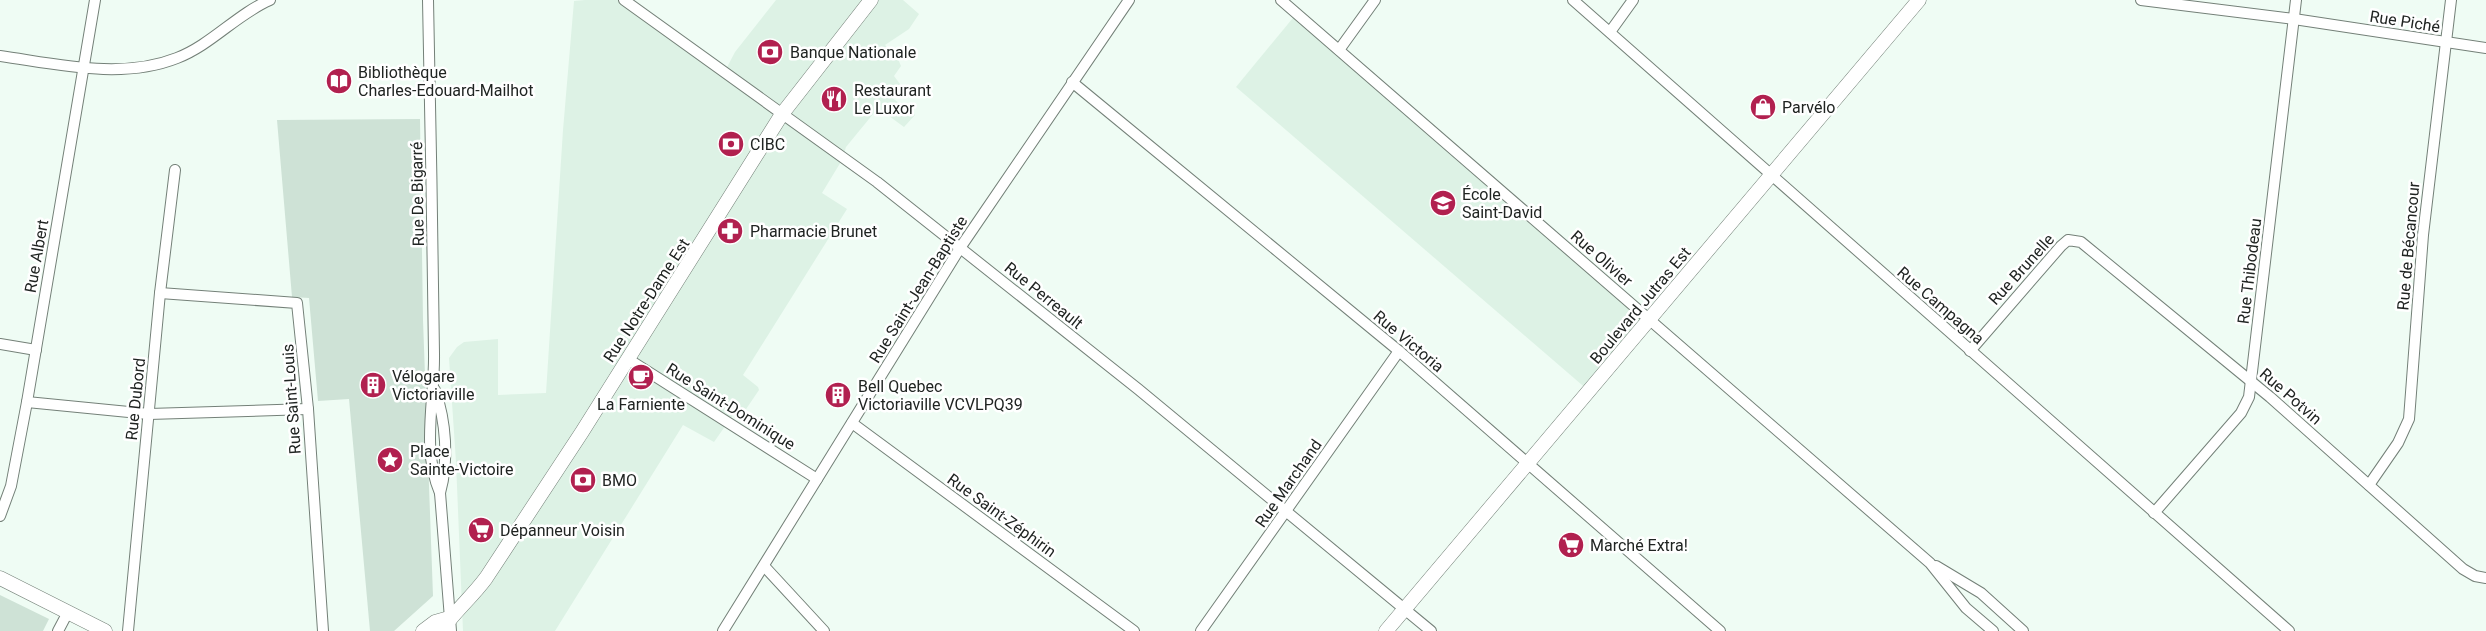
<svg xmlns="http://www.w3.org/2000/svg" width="2486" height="631" font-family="Roboto,sans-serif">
<rect width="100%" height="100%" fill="#effcf4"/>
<g fill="#ddf2e5">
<path d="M 585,0 L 622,0 L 724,73 L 735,52 L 776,0 L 903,0 L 919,14 L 909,29 L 885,45 L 898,59 L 901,66 L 894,76 L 900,84 L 891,97 L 915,115 L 904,127 L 878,108 L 846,147 L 842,160 L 822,193 L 847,209 L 743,375 L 758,387 L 759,390 L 740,418 L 733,415 L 714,442 L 683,425 L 555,631 L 463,631 L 456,462 L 449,358 L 457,347 L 464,342 L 498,339 L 498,395 L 546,393 L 563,130 L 574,1 Z"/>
<path d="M 1297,13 L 1649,319 L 1589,391 L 1236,87 Z"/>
</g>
<g fill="#cee2d6">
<path d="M 420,119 L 423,320 L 433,596 L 394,631 L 370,631 L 349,399 L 318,401 L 309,298 L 292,297 L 277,120 Z"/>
<path d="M 0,595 L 49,619 L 43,631 L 0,631 Z"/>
</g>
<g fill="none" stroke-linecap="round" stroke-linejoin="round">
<defs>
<g id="street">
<path d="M 428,0 C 430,118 433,235 434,353 C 435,399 421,449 440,493 L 451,631"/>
<path d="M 624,0 L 877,182 L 1138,389 L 1431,631"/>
<path d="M 1281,0 L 1930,563 L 1966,608 L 1993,631"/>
<path d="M 1573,0 L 2289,631"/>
<path d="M 2141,0 L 2294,19 L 2486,48"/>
<path d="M 1610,32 L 1633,0"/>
<path d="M 1339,50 L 1375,0"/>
<path d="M 0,56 C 57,64 122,80 177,58 C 211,45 237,14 270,0"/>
<path d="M 1072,82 L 1399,351 L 1720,631"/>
<path d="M 160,293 L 297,303 L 308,409 L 323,631"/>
<path d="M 0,344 L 36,350"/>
<path d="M 1970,351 L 2061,246 L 2068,240 L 2081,242 L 2270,397 L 2463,569 L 2475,576 L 2486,578"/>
<path d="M 628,359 L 817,479"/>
<path d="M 435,390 C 446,421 449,461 440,493"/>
<path d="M 27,402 L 149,414 L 308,409"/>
<path d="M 852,423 L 1134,631"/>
<path d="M 2369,485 L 2398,443 L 2409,419 L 2423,235 L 2451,0"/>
<path d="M 2154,513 L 2241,413 L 2249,397 L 2296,0"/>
<path d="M 0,516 L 11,486 L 27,402 L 95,0"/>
<path d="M 764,566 L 824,631"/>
<path d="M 1936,566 L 1981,593 L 2023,631"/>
<path d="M 58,631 L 68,612"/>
<path d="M 128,631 L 160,293 L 175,170"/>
<path d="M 723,631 L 960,248 L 1129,0"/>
<path d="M 1201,631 L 1399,351"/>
</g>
<g id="secondary">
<path d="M 0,578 L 105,631"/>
<path d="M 423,631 L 435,622 L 449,618"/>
<path d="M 441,631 C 454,612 472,597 486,578 L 582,432 L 782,114 L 871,0"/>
<path d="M 1386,631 L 1919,0"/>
</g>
</defs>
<use href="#street" stroke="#748078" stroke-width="12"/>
<use href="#secondary" stroke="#748078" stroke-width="15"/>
<use href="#street" stroke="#fff" stroke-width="10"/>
<use href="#secondary" stroke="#fff" stroke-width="14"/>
</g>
<defs>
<symbol id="bank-disc" viewBox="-11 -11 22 22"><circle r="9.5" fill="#b1204f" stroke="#fff"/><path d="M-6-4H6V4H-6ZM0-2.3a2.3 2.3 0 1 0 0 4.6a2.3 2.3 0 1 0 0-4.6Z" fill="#fff"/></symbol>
<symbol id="library-disc" viewBox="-11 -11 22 22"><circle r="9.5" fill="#b1204f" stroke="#fff"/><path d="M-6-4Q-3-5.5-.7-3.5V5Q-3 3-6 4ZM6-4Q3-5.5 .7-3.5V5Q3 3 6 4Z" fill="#fff"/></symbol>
<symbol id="restaurant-disc" viewBox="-11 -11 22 22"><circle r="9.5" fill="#b1204f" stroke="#fff"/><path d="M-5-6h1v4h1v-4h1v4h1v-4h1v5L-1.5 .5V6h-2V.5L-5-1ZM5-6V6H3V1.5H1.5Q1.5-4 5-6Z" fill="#fff"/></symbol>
<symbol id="shop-disc" viewBox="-11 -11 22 22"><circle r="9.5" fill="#b1204f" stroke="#fff"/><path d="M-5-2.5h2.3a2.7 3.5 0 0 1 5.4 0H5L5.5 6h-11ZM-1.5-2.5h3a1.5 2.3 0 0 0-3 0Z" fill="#fff"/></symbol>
<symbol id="school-disc" viewBox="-11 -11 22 22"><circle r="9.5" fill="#b1204f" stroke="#fff"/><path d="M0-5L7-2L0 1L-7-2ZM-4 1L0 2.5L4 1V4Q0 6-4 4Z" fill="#fff"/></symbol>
<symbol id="pharmacy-disc" viewBox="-11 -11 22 22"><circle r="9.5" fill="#b1204f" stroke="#fff"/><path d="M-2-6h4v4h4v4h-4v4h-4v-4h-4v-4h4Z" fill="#fff"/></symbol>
<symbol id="cafe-disc" viewBox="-11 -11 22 22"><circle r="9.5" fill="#b1204f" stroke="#fff"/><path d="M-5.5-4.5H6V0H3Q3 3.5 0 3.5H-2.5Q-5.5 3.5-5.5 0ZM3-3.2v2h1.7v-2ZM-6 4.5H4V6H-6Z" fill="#fff"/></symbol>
<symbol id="building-disc" viewBox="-11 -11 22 22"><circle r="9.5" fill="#b1204f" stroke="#fff"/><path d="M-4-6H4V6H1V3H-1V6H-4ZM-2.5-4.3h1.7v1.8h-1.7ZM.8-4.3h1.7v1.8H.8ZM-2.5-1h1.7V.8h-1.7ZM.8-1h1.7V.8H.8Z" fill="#fff"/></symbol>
<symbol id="sight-disc" viewBox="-11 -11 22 22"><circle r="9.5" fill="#b1204f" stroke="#fff"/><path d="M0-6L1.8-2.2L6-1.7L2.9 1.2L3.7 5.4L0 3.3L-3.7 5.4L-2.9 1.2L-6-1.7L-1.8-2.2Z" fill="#fff"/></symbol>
<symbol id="supermarket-disc" viewBox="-11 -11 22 22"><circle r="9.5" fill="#b1204f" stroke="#fff"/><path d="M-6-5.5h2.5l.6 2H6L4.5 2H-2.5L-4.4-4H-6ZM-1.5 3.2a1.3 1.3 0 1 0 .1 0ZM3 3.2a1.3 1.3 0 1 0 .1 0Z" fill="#fff"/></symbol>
</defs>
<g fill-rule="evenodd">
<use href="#bank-disc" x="755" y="37" width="30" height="30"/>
<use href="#library-disc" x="324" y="66" width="30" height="30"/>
<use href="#restaurant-disc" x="819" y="84" width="30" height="30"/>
<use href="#shop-disc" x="1748" y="92" width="30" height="30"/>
<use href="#bank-disc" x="716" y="129" width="30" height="30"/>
<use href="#school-disc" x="1428" y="188" width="30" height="30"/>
<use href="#pharmacy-disc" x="715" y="216" width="30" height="30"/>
<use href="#cafe-disc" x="626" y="362" width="30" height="30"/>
<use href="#building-disc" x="358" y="370" width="30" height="30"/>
<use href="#building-disc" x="823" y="380" width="30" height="30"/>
<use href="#sight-disc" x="375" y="445" width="30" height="30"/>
<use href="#bank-disc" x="568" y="465" width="30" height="30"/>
<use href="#supermarket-disc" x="466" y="515" width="30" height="30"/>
<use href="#supermarket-disc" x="1556" y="530" width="30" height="30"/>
</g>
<g text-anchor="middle" stroke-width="5" stroke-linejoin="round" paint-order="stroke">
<g font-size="16" fill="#202422" stroke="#fff">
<text transform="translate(2405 21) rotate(9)" y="6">Rue Piché</text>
<text transform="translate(417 194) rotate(-91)" y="6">Rue De Bigarré</text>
<text transform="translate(2408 246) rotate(-85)" y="6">Rue de Bécancour</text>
<text transform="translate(36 256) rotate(-80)" y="6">Rue Albert</text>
<text transform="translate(1602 258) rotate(41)" y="6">Rue Olivier</text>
<text transform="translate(2021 269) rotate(-48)" y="6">Rue Brunelle</text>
<text transform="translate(2249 271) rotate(-83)" y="6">Rue Thibodeau</text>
<text transform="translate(918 289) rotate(-58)" y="6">Rue Saint-Jean-Baptiste</text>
<text transform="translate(1044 295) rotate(39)" y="6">Rue Perreault</text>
<text transform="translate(646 300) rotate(-57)" y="6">Rue Notre-Dame Est</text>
<text transform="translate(1640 305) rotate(-50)" y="6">Boulevard Jutras Est</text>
<text transform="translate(1941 305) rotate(41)" y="6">Rue Campagna</text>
<text transform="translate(1409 341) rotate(40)" y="6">Rue Victoria</text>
<text transform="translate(2291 396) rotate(41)" y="6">Rue Potvin</text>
<text transform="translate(135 399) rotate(-84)" y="6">Rue Dubord</text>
<text transform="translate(291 399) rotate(-94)" y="6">Rue Saint-Louis</text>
<text transform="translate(731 406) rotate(32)" y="6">Rue Saint-Dominique</text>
<text transform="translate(1288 483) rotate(-55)" y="6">Rue Marchand</text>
<text transform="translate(1002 515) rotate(36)" y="6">Rue Saint-Zéphirin</text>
</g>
<g font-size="16" fill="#202422" stroke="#fff" text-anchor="start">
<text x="790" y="58">Banque Nationale</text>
<text x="358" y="78">Bibliothèque<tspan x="358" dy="18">Charles-Edouard-Mailhot</tspan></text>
<text x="854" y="96">Restaurant<tspan x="854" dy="18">Le Luxor</tspan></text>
<text x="1782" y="113">Parvélo</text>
<text x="750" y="150">CIBC</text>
<text x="1462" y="200">École<tspan x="1462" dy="18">Saint-David</tspan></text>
<text x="750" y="237">Pharmacie Brunet</text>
<text x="392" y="382">Vélogare<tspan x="392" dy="18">Victoriaville</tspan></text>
<text x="858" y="392">Bell Quebec<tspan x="858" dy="18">Victoriaville VCVLPQ39</tspan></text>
<text x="641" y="410" text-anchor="middle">La Farniente</text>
<text x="410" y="457">Place<tspan x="410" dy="18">Sainte-Victoire</tspan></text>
<text x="602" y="486">BMO</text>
<text x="500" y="536">Dépanneur Voisin</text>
<text x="1590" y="551">Marché Extra!</text>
</g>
</g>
</svg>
